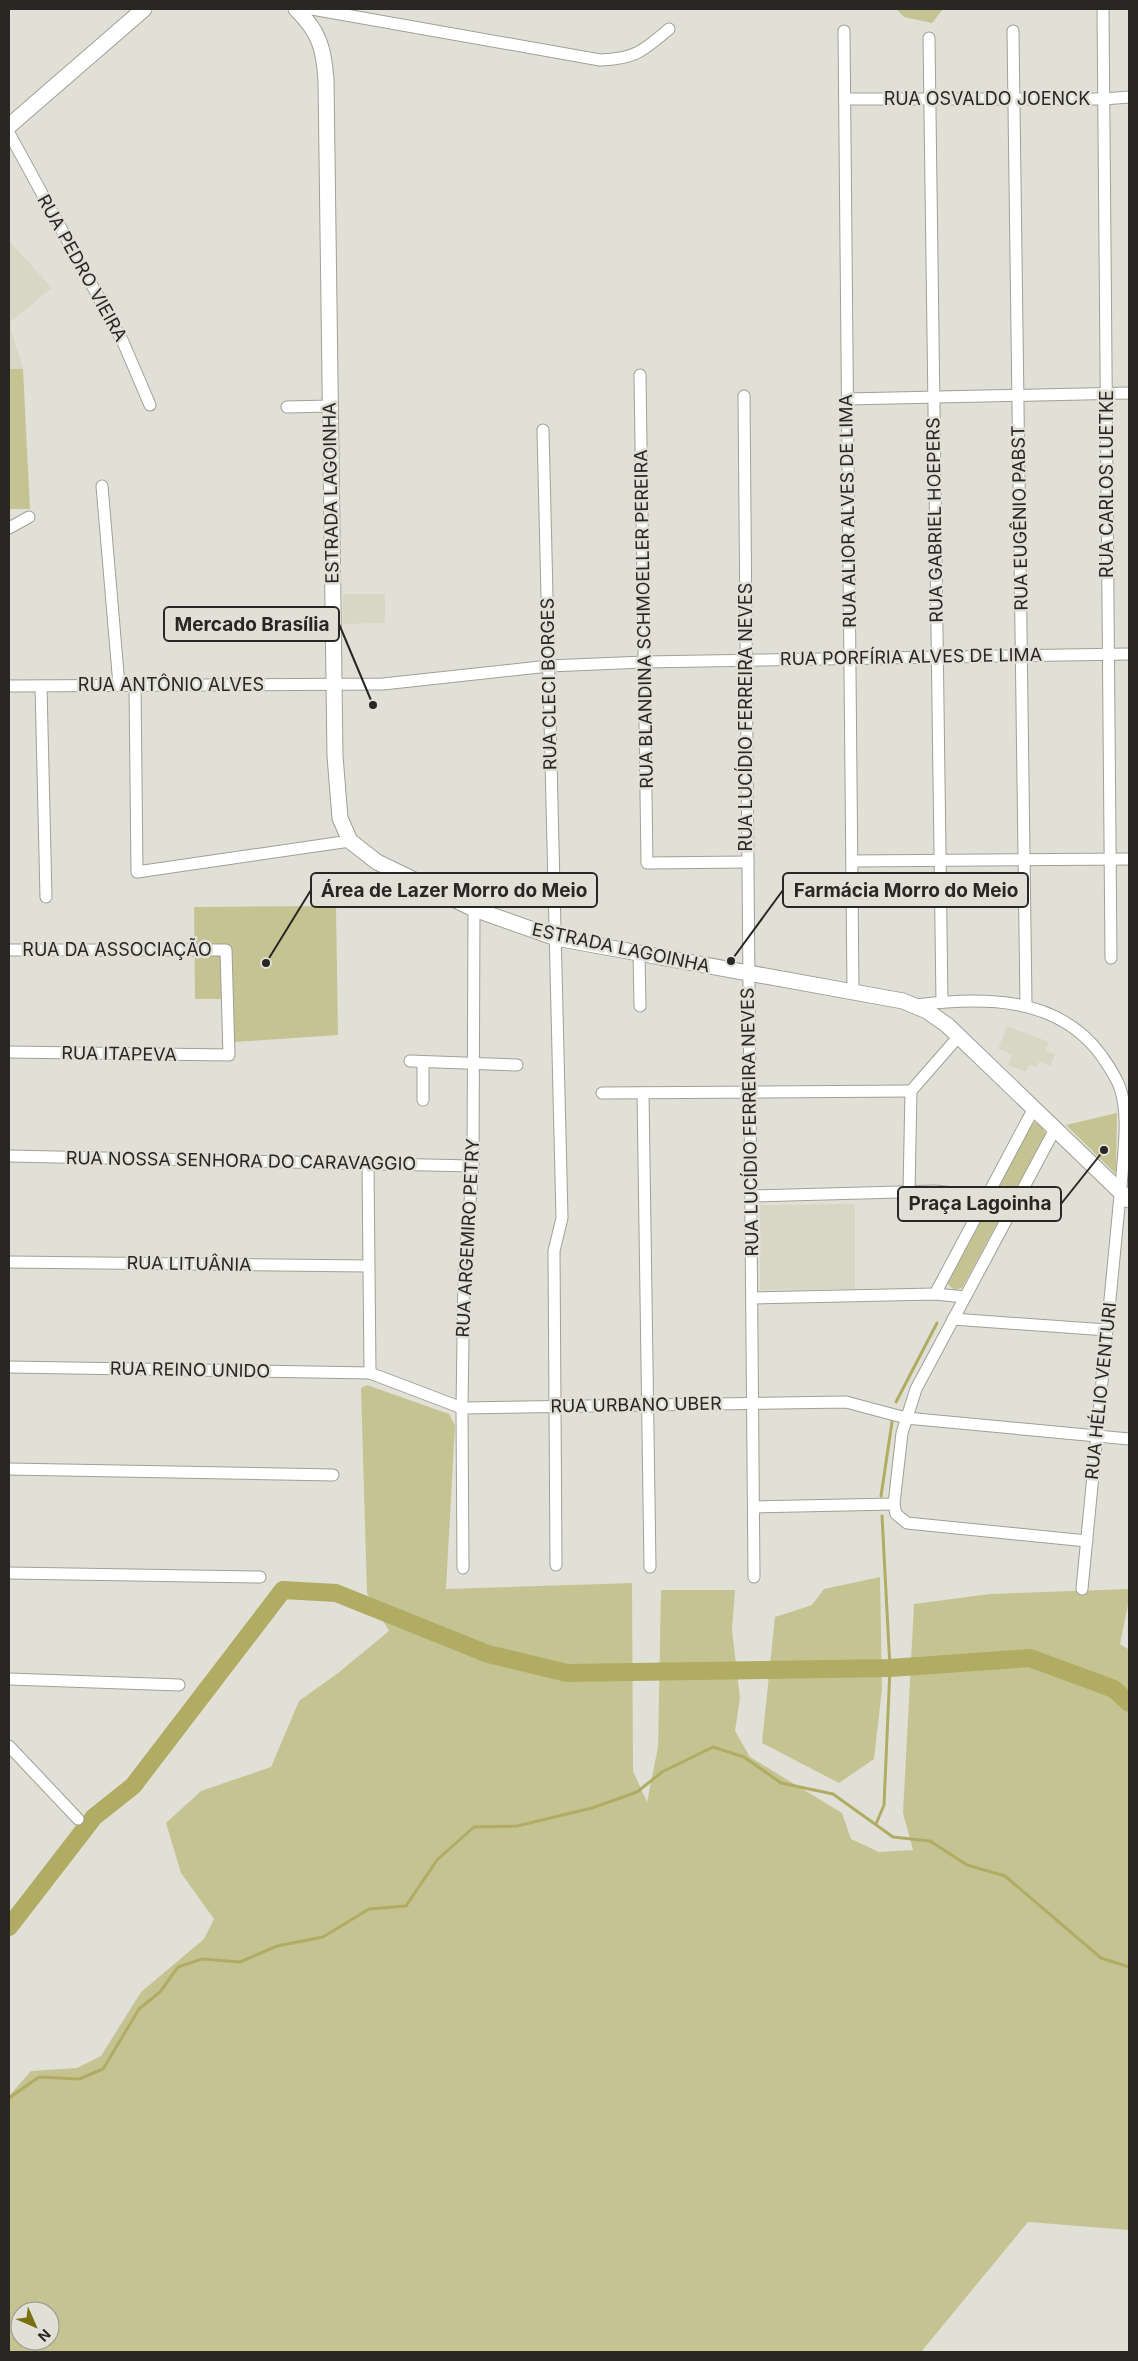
<svg xmlns="http://www.w3.org/2000/svg" width="1138" height="2361" font-family="Inter,sans-serif">
<rect width="100%" height="100%" fill="#e1e0d6"/>
<g fill="#d8d7c5">
<path d="M 9,241 L 52,288 L 9,323 L 23,369 L 9,369 Z"/>
<path d="M 343,594 L 385,594 L 385,623 L 343,624 Z"/>
<path d="M 1007,1026 L 1049,1042 L 1046,1051 L 1055,1054 L 1051,1066 L 1039,1062 L 1037,1067 L 1029,1065 L 1026,1072 L 1008,1065 L 1012,1054 L 998,1049 Z"/>
<path d="M 855,1204 L 855,1289 L 760,1290 L 760,1205 Z"/>
</g>
<g fill="#c6c393" fill-rule="evenodd">
<path d="M 896,9 L 943,9 L 932,23 L 904,17 Z"/>
<path d="M 9,369 L 23,369 L 30,509 L 9,509 Z"/>
<path d="M 336,906 L 338,1035 L 234,1042 L 231,999 L 195,999 L 194,907 Z"/>
<path d="M 1117,1113 L 1116,1174 L 1066,1125 Z"/>
<path d="M 1032,1122 L 1040,1124 L 1046,1134 L 962,1288 L 954,1290 L 948,1284 L 949,1278 Z"/>
<path d="M 367,1385 L 449,1414 L 455,1425 L 446,1589 L 632,1583 L 633,1771 L 647,1802 L 658,1747 L 661,1590 L 735,1590 L 732,1630 L 740,1698 L 735,1731 L 750,1757 L 842,1813 L 851,1839 L 879,1852 L 913,1850 L 903,1813 L 914,1604 L 990,1594 L 1129,1589 L 1129,1600 L 1120,1644 L 1128,1649 L 1129,1648 L 1129,2230 L 1028,2222 L 921,2352 L 9,2352 L 9,2096 L 31,2071 L 77,2068 L 101,2056 L 141,1992 L 204,1939 L 214,1919 L 181,1873 L 166,1823 L 201,1791 L 271,1767 L 299,1701 L 338,1673 L 389,1631 L 367,1593 L 361,1388 ZM 20,2311 L 50,2311 L 50,2341 L 20,2341 Z"/>
<path d="M 880,1577 L 882,1689 L 874,1759 L 839,1783 L 762,1743 L 775,1617 L 812,1605 L 824,1589 Z"/>
</g>
<g fill="none" stroke-linecap="round" stroke-linejoin="round">
<g stroke="#b1ac64" stroke-width="3">
<path d="M 896,1402 L 937,1323"/>
<path d="M 881,1496 L 892,1422"/>
<path d="M 876,1824 L 884,1805 L 890,1668 L 882,1516"/>
<path d="M 9,2098 L 39,2077 L 79,2079 L 103,2069 L 139,2009 L 160,1992 L 178,1967 L 202,1959 L 240,1962 L 277,1946 L 323,1937 L 369,1909 L 406,1906 L 437,1860 L 474,1827 L 517,1826 L 592,1808 L 637,1792 L 662,1772 L 713,1747 L 744,1757 L 781,1783 L 833,1794 L 893,1837 L 930,1841 L 967,1865 L 1005,1876 L 1101,1958 L 1129,1967"/>
</g>
<path stroke="#b1ac64" stroke-width="18" d="M 9,1927 L 94,1817 L 133,1786 L 283,1590 L 336,1593 L 488,1654 L 567,1673 L 890,1668 L 1030,1658 L 1114,1689 L 1129,1703"/>
<defs>
<g id="minor">
<path d="M 312,9 L 600,60 C 635,59 643,51 669,29"/>
<path d="M 1103,10 L 1111,958"/>
<path d="M 844,31 L 853,991"/>
<path d="M 1013,31 L 1026,1005"/>
<path d="M 929,38 L 942,1002"/>
<path d="M 845,99 L 1104,99 L 1129,97"/>
<path d="M 9,133 L 123,342 L 150,405"/>
<path d="M 640,375 L 647,863 L 748,862"/>
<path d="M 744,396 L 754,1577"/>
<path d="M 847,399 L 1129,393"/>
<path d="M 287,407 L 330,406"/>
<path d="M 543,430 L 562,1218 L 554,1251 L 556,1565"/>
<path d="M 102,486 L 119,685"/>
<path d="M 9,528 L 29,517"/>
<path d="M 135,685 L 137,872 L 350,841"/>
<path d="M 9,686 L 383,684 L 549,666 L 644,662 L 1129,654"/>
<path d="M 41,686 L 46,897"/>
<path d="M 852,861 L 1129,859"/>
<path d="M 9,950 L 226,950 L 229,1055 L 9,1052"/>
<path d="M 639,953 L 640,1006"/>
<path d="M 916,1005 C 981,997 1057,995 1101,1055 C 1108,1065 1116,1076 1120,1088 C 1129,1114 1124,1148 1122,1175 L 1082,1589"/>
<path d="M 410,1061 L 517,1065"/>
<path d="M 423,1062 L 423,1100"/>
<path d="M 602,1093 L 911,1091"/>
<path d="M 643,1093 L 650,1567"/>
<path d="M 1055,1129 L 916,1389 L 902,1433 L 894,1504 L 896,1514 L 907,1523 L 1087,1541"/>
<path d="M 9,1156 L 473,1166"/>
<path d="M 368,1164 L 370,1373"/>
<path d="M 909,1191 L 911,1091 L 959,1036"/>
<path d="M 751,1196 L 935,1191 L 954,1193 L 983,1204"/>
<path d="M 9,1262 L 368,1266"/>
<path d="M 935,1294 L 1034,1108"/>
<path d="M 752,1298 L 935,1294 L 965,1297"/>
<path d="M 953,1319 L 1107,1330"/>
<path d="M 9,1367 L 370,1373 L 462,1408 L 846,1402 L 906,1418 L 1129,1439"/>
<path d="M 9,1469 L 333,1475"/>
<path d="M 754,1507 L 894,1504"/>
<path d="M 463,1568 L 462,1408 L 464,1273 L 473,1166 L 474,909"/>
<path d="M 9,1573 L 260,1577"/>
<path d="M 9,1679 L 179,1685"/>
<path d="M 9,1746 L 78,1819"/>
</g>
<g id="major">
<path d="M 296,9 C 319,31 324,49 326,80 L 335,756 L 340,818 L 350,841 L 377,862 L 474,909 L 556,938 L 903,1001 L 927,1011 L 947,1025 L 1129,1200"/>
<path d="M 9,126 L 144,9"/>
</g>
</defs>
<use href="#minor" stroke="#a0a096" stroke-width="13"/>
<use href="#major" stroke="#a0a096" stroke-width="17"/>
<use href="#minor" stroke="#fff" stroke-width="11"/>
<use href="#major" stroke="#fff" stroke-width="15"/>
</g>
<g text-anchor="middle" stroke-width="5" stroke-linejoin="round" paint-order="stroke">
<g font-size="18" fill="#282723" stroke="#e1e0d6">
<text x="987" y="105">RUA OSVALDO JOENCK</text>
<text transform="translate(82 268) rotate(61)" y="6">RUA PEDRO VIEIRA</text>
<text transform="translate(1107 484) rotate(-90)" y="6">RUA CARLOS LUETKE</text>
<text transform="translate(331 493) rotate(-91)" y="6">ESTRADA LAGOINHA</text>
<text transform="translate(848 511) rotate(-91)" y="6">RUA ALIOR ALVES DE LIMA</text>
<text transform="translate(1020 518) rotate(-91)" y="6">RUA EUGÊNIO PABST</text>
<text transform="translate(935 520) rotate(-91)" y="6">RUA GABRIEL HOEPERS</text>
<text transform="translate(644 619) rotate(-91)" y="6">RUA BLANDINA SCHMOELLER PEREIRA</text>
<text transform="translate(911 657) rotate(-1)" y="6">RUA PORFÍRIA ALVES DE LIMA</text>
<text transform="translate(549 684) rotate(-91)" y="6">RUA CLECI BORGES</text>
<text x="171" y="691">RUA ANTÔNIO ALVES</text>
<text transform="translate(746 717) rotate(-90)" y="6">RUA LUCÍDIO FERREIRA NEVES</text>
<text transform="translate(621 948) rotate(12)" y="6">ESTRADA LAGOINHA</text>
<text x="117" y="956">RUA DA ASSOCIAÇÃO</text>
<text transform="translate(119 1054) rotate(1)" y="6">RUA ITAPEVA</text>
<text transform="translate(750 1122) rotate(-91)" y="6">RUA LUCÍDIO FERREIRA NEVES</text>
<text transform="translate(241 1161) rotate(1)" y="6">RUA NOSSA SENHORA DO CARAVAGGIO</text>
<text transform="translate(468 1238) rotate(-87)" y="6">RUA ARGEMIRO PETRY</text>
<text transform="translate(189 1264) rotate(1)" y="6">RUA LITUÂNIA</text>
<text transform="translate(190 1370) rotate(1)" y="6">RUA REINO UNIDO</text>
<text transform="translate(1101 1391) rotate(-84)" y="6">RUA HÉLIO VENTURI</text>
<text transform="translate(636 1405) rotate(-1)" y="6">RUA URBANO UBER</text>
</g>
</g>
<path fill="none" stroke="#282723" stroke-width="2" d="M373 705L339 624M731 961L783 890M266 963L311 890M1104 1150L1061 1204"/>
<g fill="#282723" stroke="#e1e0d6" stroke-width="2">
<circle cx="373" cy="705" r="5"/>
<circle cx="731" cy="961" r="5"/>
<circle cx="266" cy="963" r="5"/>
<circle cx="1104" cy="1150" r="5"/>
</g>
<g fill="#e1e0d6" stroke="#282723" stroke-width="2">
<rect x="164" y="607" width="175" height="34" rx="5"/>
<rect x="783" y="873" width="245" height="34" rx="5"/>
<rect x="311" y="873" width="286" height="34" rx="5"/>
<rect x="898" y="1187" width="163" height="34" rx="5"/>
</g>
<g font-size="19" text-anchor="middle" font-weight="bold" fill="#282723">
<text x="252" y="631">Mercado Brasília</text>
<text x="906" y="897">Farmácia Morro do Meio</text>
<text x="454" y="897">Área de Lazer Morro do Meio</text>
<text x="980" y="1210">Praça Lagoinha</text>
</g>
<rect width="1138" height="2361" fill="none" stroke="#282723" stroke-width="20"/>
<g transform="translate(35 2326) rotate(135)"><circle r="24" fill="#e1e0d6" stroke="#97968e"/>
<path d="M0-4L9 19L0 12L-9 19Z" fill="#787112"/>
<text y="-8" font-size="14" font-weight="bold" text-anchor="middle" fill="#282723">N</text>
</g>
</svg>
